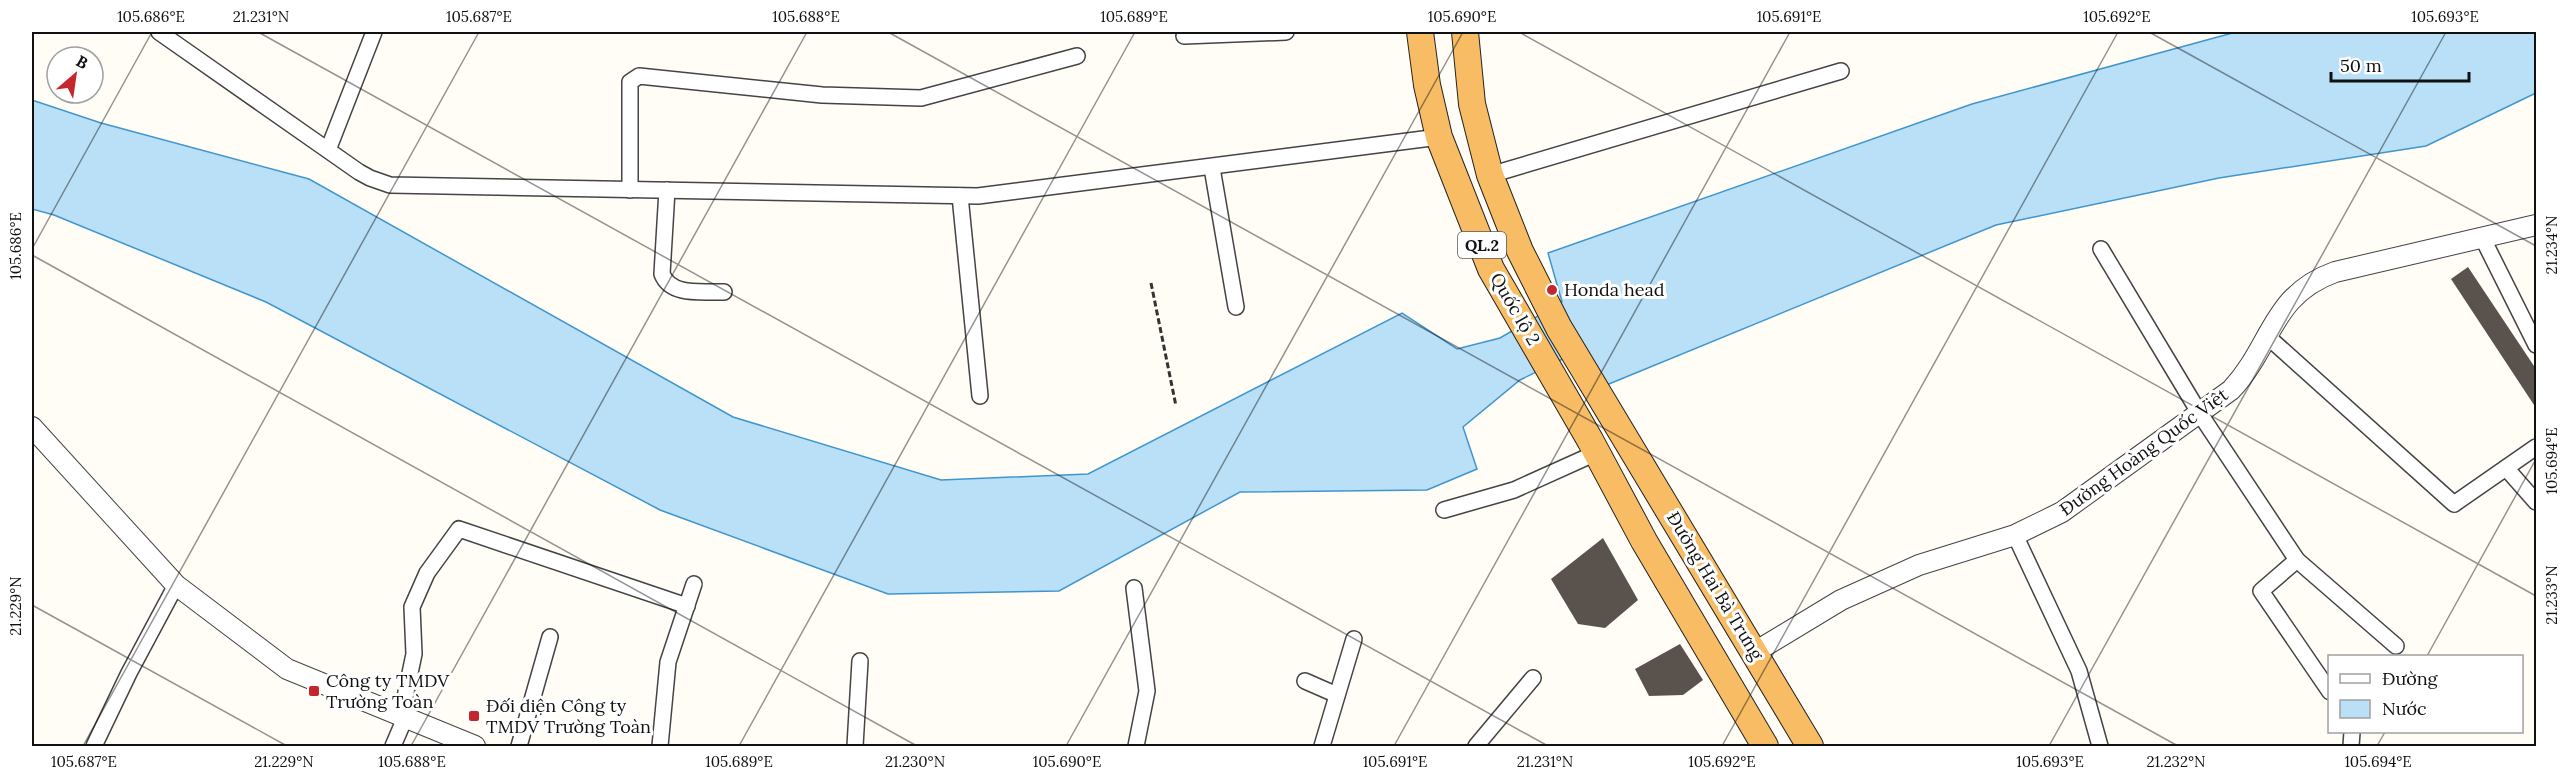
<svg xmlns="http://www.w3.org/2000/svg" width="2568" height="778" font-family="Lora,serif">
<rect width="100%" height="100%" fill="#fffdf5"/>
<path fill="#b9e0f7" stroke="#3f96cf" stroke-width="1.5" d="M 2236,32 L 2536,32 L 2536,93 L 2426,146 L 2219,178 L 1996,225 L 1604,386 L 1583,349 L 1520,380 L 1463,427 L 1477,469 L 1427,490 L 1240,492 L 1059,591 L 888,594 L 660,510 L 266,302 L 54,215 L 32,209 L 32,100 L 101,123 L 309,179 L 733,417 L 941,480 L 1088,474 L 1402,313 L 1457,349 L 1500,338 L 1562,302 L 1548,253 L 1972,104 Z"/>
<g fill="#5a524d">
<path d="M 2468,267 L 2536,369 L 2536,408 L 2451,279 Z"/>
<path d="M 1603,538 L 1638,600 L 1605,628 L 1578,624 L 1551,579 Z"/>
<path d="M 1680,644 L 1703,680 L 1683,695 L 1649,696 L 1635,669 Z"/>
</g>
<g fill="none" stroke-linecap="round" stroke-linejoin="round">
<defs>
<g id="minor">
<path d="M 159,32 L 359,172 L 370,178 L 390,185 L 978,196 L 1439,137"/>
<path d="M 1184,36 L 1286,32"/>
<path d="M 328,150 L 374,32"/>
<path d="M 1212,168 L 1236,307"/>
<path d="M 1490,175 L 1841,71"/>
<path d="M 630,190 L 630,82 L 639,76 L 822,95 L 921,98 L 1077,56"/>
<path d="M 667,190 L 662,274 C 671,297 703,291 724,292"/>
<path d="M 960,196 L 980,396"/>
<path d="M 2483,239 L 2536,345"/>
<path d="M 2101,249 L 2200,414 L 2297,560 L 2396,646"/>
<path d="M 2268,337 L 2454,504 L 2536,447"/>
<path d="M 2506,468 L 2536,502"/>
<path d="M 1444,510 L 1514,490 L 1596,453"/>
<path d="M 2015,535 L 2079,671 L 2100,746"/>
<path d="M 2297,560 L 2261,591 L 2330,692"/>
<path d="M 1134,588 L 1147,691 L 1136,746"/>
<path d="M 1305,681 L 1337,695"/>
<path d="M 401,716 L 414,654 L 412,607 L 427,573 L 459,529 L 687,606"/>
<path d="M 94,746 L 129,673 L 176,585"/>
<path d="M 393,746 L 405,718"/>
<path d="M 519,746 L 550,637"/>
<path d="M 660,746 L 668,662 L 694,584"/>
<path d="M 855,746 L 860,661"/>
<path d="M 1322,746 L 1354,639"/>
<path d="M 1476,746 L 1533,678"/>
<path d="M 2351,746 L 2352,732"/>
</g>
<g id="tertiary">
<path d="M 32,427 L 176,585 L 287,669 L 475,746"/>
<path d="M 1755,652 L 1841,600 L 1919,565 L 2015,535 L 2062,512 L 2231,390 C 2273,345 2271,295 2335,272 L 2536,225"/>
</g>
<g id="trunk">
<path d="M 1420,32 L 1427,85 L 1439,137 L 1491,269 L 1590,440 L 1644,541 L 1765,746"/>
<path d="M 1465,32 L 1472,104 L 1490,175 L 1520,251 L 1559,328 L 1810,746"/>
</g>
</defs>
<use href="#minor" stroke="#444" stroke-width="18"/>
<use href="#tertiary" stroke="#444" stroke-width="22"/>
<use href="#trunk" stroke="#222" stroke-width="28"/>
<path stroke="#333" stroke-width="3" stroke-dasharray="6 3" stroke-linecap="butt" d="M 1151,283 L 1176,406"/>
<use href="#minor" stroke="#fff" stroke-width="15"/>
<use href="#tertiary" stroke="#fff" stroke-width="20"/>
<use href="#trunk" stroke="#f7bc64" stroke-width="26"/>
</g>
<path fill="none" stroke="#111" stroke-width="1.5" stroke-opacity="0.45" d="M 258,32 L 1548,746M 888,32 L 2178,746M 1519,32 L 2536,596M 2149,32 L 2536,246M 32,249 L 152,32M 32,255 L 917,746M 32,605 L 287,746M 2427,656 L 2536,459M 83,746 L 479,32M 411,746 L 807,32M 739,746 L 1135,32M 1066,746 L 1463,32M 1394,746 L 1790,32M 1722,746 L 2118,32M 2049,746 L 2446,32M 2377,746 L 2385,732"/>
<g fill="#c4262e" stroke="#fff" stroke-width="2">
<circle cx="1552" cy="290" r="6"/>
<rect x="308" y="685" width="12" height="12" rx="3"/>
<rect x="468" y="710" width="12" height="12" rx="3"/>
</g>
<g text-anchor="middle" stroke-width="6" stroke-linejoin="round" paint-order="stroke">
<rect fill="#fff" stroke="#585858" stroke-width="1.5" x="1458" y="232" width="48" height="26" rx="4.5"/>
<g font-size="16" font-weight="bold" fill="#111">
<text x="1482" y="251">QL.2</text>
</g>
<g font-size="18" fill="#111" stroke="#fff" text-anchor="start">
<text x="1564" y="296">Honda head</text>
<text x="326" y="687">Công ty TMDV<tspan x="326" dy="21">Trường Toàn</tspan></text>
<text x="486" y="712">Đối diện Công ty<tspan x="486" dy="21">TMDV Trường Toàn</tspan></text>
</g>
<g font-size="18" fill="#111" stroke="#fff">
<text transform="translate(1515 309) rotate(60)" y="6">Quốc lộ 2</text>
<text transform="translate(2144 452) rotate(-36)" y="6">Đường Hoàng Quốc Việt</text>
<text transform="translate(1715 586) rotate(59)" y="6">Đường Hai Bà Trưng</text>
</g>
</g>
<rect width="2568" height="778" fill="none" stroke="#ffffff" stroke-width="66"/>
<rect x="2328" y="655" width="195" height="78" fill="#ffffff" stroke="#a0a0a0" stroke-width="1.5"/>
<rect x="2340" y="674" width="30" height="9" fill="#ffffff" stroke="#a0a0a0" stroke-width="1.5"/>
<text x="2382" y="685" font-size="18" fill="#111111">Đường</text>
<rect x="2340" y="700" width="30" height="18" fill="#b9e0f7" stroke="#a0a0a0" stroke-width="1.5"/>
<text x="2382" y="715" font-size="18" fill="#111111">Nước</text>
<g transform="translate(75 75) rotate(29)"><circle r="28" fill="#ffffff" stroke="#a0a0a0" stroke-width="1.5"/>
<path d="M0-4.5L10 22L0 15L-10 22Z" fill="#c4262e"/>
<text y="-9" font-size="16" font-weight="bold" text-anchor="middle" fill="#111111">B</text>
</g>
<path d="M2331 72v9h138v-9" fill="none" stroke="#111111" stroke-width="3"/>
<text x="2340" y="72" font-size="18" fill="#111111" stroke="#ffffff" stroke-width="4.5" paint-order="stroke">50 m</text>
<rect x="33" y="33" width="2502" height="712" fill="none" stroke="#111" stroke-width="2"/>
<g font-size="15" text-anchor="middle" fill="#111">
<text x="151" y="22">105.686°E</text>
<text x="261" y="22">21.231°N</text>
<text x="479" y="22">105.687°E</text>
<text x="806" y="22">105.688°E</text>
<text x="1134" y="22">105.689°E</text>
<text x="1462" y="22">105.690°E</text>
<text x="1789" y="22">105.691°E</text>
<text x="2117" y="22">105.692°E</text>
<text x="2445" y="22">105.693°E</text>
<text transform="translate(2552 245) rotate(-90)" y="5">21.234°N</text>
<text transform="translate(16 246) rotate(-90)" y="5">105.686°E</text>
<text transform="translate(2552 461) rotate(-90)" y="5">105.694°E</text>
<text transform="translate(2552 595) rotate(-90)" y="5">21.233°N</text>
<text transform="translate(16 606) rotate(-90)" y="5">21.229°N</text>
<text x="84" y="767">105.687°E</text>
<text x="284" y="767">21.229°N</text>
<text x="412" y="767">105.688°E</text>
<text x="739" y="767">105.689°E</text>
<text x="915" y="767">21.230°N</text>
<text x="1067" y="767">105.690°E</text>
<text x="1395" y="767">105.691°E</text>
<text x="1545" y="767">21.231°N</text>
<text x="1722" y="767">105.692°E</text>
<text x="2050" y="767">105.693°E</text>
<text x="2176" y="767">21.232°N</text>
<text x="2378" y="767">105.694°E</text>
</g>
</svg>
